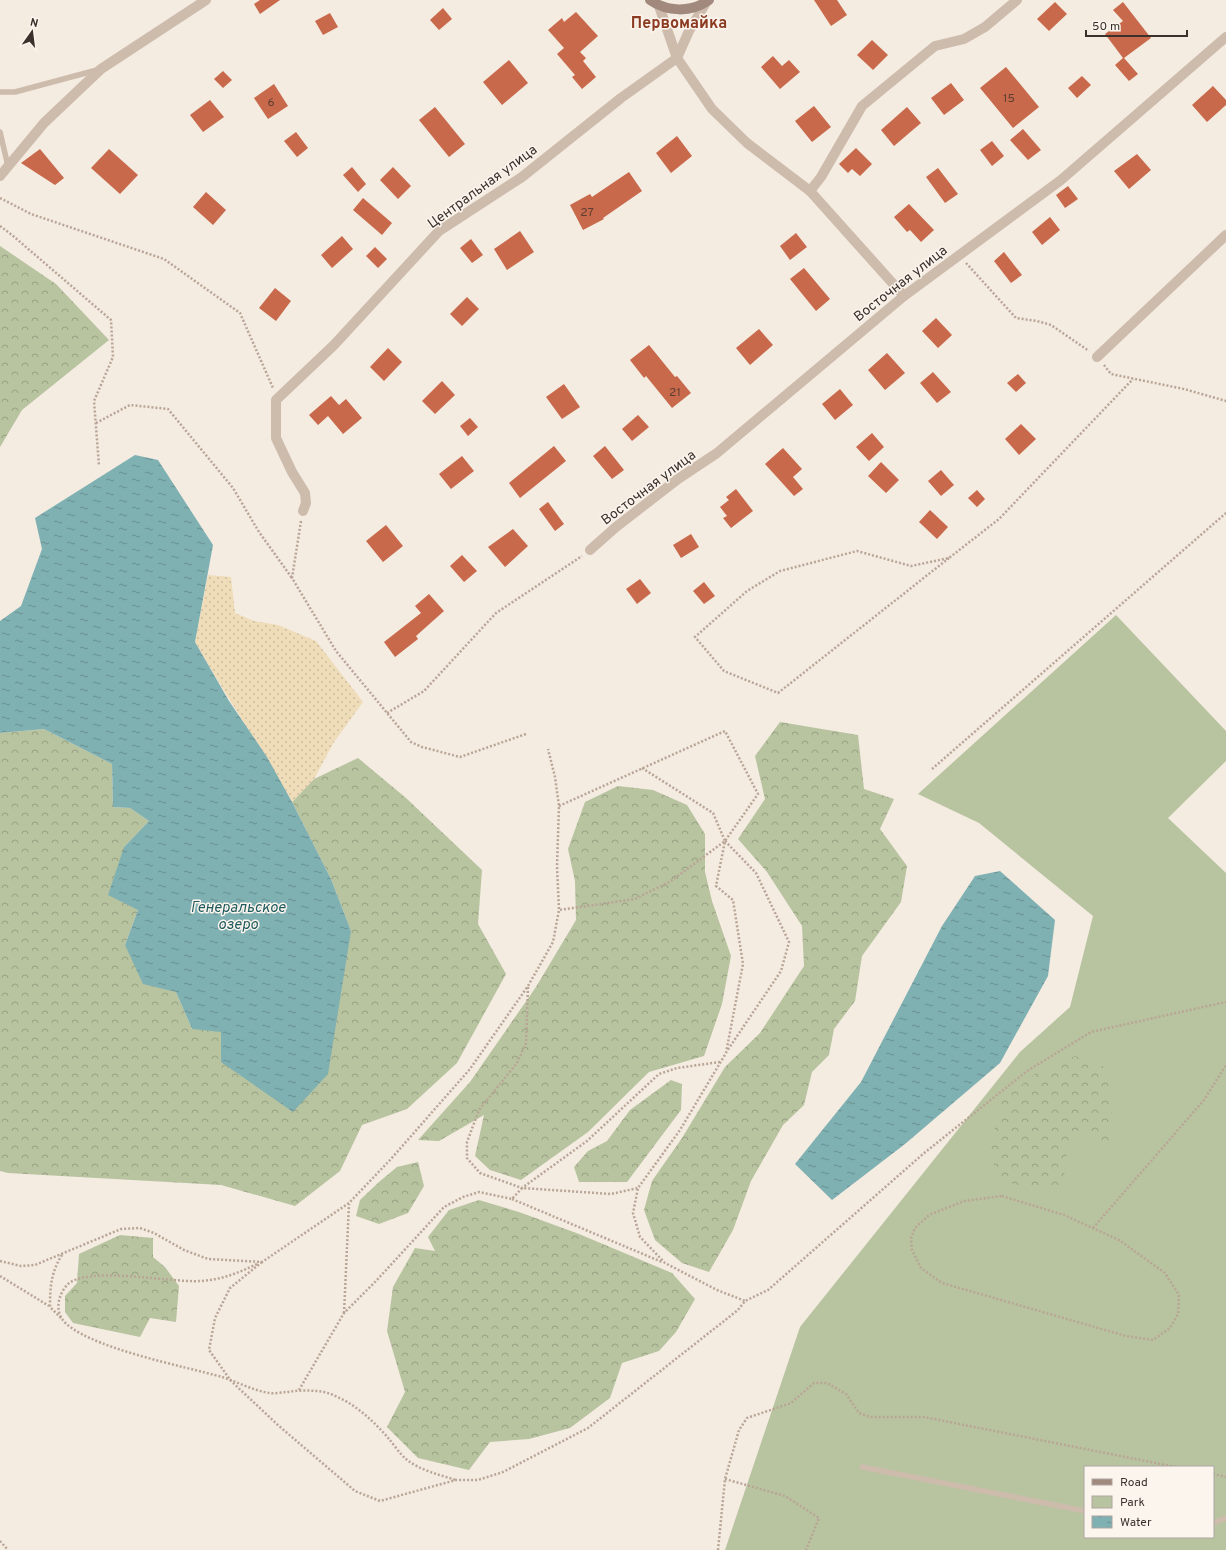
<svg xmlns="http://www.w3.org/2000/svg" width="1226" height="1550" font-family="Overpass,sans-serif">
<defs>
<pattern id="forest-crowns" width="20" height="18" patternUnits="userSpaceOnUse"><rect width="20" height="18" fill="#b8c4a0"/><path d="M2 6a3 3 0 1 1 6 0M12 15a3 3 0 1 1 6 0" fill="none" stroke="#97a083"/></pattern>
<pattern id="sand-dots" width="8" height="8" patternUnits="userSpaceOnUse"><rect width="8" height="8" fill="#efdcb8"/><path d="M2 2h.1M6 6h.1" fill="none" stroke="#cebd9e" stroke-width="1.8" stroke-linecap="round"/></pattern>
<pattern id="water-ripples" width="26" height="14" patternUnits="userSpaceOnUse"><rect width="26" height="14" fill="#7fb0b2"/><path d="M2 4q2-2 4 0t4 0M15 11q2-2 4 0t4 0" fill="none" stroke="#699091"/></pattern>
</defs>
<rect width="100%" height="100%" fill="#f4ebe1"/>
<path fill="#b8c4a0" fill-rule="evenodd" d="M 1116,615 L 1226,731 L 1226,761 L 1168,818 L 1226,873 L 1226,1550 L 725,1550 L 800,1327 L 1020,1052 L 1070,1007 L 1093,916 L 979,823 L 918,794 ZM 1085,1467 L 1213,1467 L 1213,1537 L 1085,1537 Z"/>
<g fill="url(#forest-crowns)">
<path d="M 0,246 L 56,284 L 109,340 L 22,410 L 0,447 Z"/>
<path d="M 780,722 L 858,735 L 864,789 L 894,799 L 880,829 L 907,866 L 901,902 L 862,956 L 855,1001 L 834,1029 L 829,1055 L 812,1072 L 804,1105 L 783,1125 L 751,1181 L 733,1230 L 709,1272 L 682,1263 L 655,1240 L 644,1210 L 652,1181 L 682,1138 L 725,1067 L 760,1033 L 804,966 L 802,926 L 767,872 L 738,839 L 765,799 L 755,756 Z"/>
<path d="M 44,729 L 112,764 L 113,807 L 130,808 L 149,821 L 124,847 L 138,910 L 125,945 L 176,992 L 192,1029 L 351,931 L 331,879 L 292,802 L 314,779 L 358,758 L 406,798 L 482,870 L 478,924 L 506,974 L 457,1063 L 407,1109 L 362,1125 L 340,1171 L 295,1206 L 221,1185 L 8,1173 L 0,1171 L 0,733 Z"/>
<path d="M 618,786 L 653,790 L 687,805 L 705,834 L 705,872 L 712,901 L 731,956 L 722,1004 L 704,1056 L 649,1072 L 588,1132 L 521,1180 L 490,1170 L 475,1156 L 484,1115 L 439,1141 L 418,1140 L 470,1082 L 536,987 L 576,920 L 575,881 L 568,849 L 585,802 Z"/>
<path d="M 1075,1056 L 1105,1067 L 1112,1106 L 1112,1140 L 1103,1154 L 1091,1133 L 1069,1137 L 1063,1185 L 1027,1188 L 998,1179 L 990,1149 L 1000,1103 L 1036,1073 Z"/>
<path d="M 671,1080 L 682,1084 L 681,1110 L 627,1182 L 579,1182 L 574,1167 L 588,1151 L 607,1141 L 630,1110 Z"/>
<path d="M 418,1162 L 424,1186 L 408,1213 L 379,1224 L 356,1216 L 360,1200 L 379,1182 L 397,1167 Z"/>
<path d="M 479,1200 L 519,1212 L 579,1234 L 672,1273 L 695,1299 L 676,1332 L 659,1351 L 622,1363 L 610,1398 L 570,1428 L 529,1439 L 490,1442 L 469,1470 L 418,1458 L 387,1427 L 405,1392 L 387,1331 L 393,1287 L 415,1248 L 435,1251 L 428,1237 L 449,1210 Z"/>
<path d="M 120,1235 L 153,1238 L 153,1257 L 165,1267 L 179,1286 L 176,1322 L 150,1318 L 140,1337 L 73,1323 L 65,1312 L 65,1296 L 77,1283 L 79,1254 Z"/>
</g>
<path fill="url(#sand-dots)" d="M 208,575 L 231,577 L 235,613 L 254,621 L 278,625 L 316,641 L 363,702 L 334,742 L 314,779 L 292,802 C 261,748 226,696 195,642 Z"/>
<g fill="url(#water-ripples)">
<path d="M 135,455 L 158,460 L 213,545 L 195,642 L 229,701 L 267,757 L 292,802 L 331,879 L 351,931 L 328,1074 L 293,1112 L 221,1062 L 221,1032 L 192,1029 L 176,992 L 143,984 L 125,945 L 138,910 L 108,895 L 124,847 L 149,821 L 130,808 L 113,807 L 112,764 L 44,729 L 0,733 L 0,621 L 21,606 L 42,549 L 35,518 Z"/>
<path d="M 1000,871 L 1055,920 L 1048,976 L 1000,1063 L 905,1144 L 832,1200 L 795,1164 L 861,1082 L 942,926 L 975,876 Z"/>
</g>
<g fill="#c8694b">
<path d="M 260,0 L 280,0 L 260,14 L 254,4 Z"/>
<path d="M 814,0 L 837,0 L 847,15 L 831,26 Z"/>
<path d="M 1055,2 L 1067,14 L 1049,31 L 1037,19 Z"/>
<path d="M 1123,2 L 1151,38 L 1124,58 L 1138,74 L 1129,81 L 1115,65 L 1123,58 L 1105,34 L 1123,21 L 1113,10 Z"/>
<path d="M 443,8 L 452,19 L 439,30 L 430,20 Z"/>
<path d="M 576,12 L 598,36 L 580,52 L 586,58 L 583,61 L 596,77 L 582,89 L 572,77 L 575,75 L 557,54 L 564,48 L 548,30 L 562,18 L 564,22 Z"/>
<path d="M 330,13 L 338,27 L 323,35 L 315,21 Z"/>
<path d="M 872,40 L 888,55 L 873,70 L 857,55 Z"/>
<path d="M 773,56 L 782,66 L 789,60 L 800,72 L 780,89 L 761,67 Z"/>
<path d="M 509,60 L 528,83 L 502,105 L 483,82 Z"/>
<path d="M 1006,67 L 1039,107 L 1013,128 L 980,88 Z"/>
<path d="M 223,71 L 232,80 L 223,88 L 214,79 Z"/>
<path d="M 1082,76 L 1091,85 L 1077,98 L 1068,88 Z"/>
<path d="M 951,83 L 964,100 L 944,115 L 931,98 Z"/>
<path d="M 274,84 L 288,106 L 268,119 L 254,98 Z"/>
<path d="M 1213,86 L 1226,100 L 1226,105 L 1207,122 L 1192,105 Z"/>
<path d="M 210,100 L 224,117 L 203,132 L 190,115 Z"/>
<path d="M 814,106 L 831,127 L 812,142 L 795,121 Z"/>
<path d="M 435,107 L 465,144 L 449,157 L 419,120 Z"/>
<path d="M 907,107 L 921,123 L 894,146 L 881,130 Z"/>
<path d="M 1023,129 L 1041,150 L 1028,160 L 1010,140 Z"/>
<path d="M 296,132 L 308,148 L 297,157 L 284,141 Z"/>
<path d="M 677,136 L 692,156 L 671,173 L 656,153 Z"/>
<path d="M 992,141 L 1004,156 L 992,166 L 980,150 Z"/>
<path d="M 856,148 L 872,164 L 860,176 L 852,169 L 848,173 L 839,164 Z"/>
<path d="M 40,149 L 64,178 L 55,185 L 21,163 Z"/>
<path d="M 109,149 L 138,175 L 120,194 L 91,168 Z"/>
<path d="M 1137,154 L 1151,170 L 1129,189 L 1114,171 Z"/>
<path d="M 352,167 L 366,184 L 358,192 L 343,175 Z"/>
<path d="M 393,167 L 411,186 L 398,199 L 380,180 Z"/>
<path d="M 938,168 L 958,194 L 945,203 L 926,177 Z"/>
<path d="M 629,172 L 642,191 L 603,218 L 604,219 L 583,230 L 570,205 L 590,194 L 592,197 Z"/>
<path d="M 1068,186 L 1078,199 L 1065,208 L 1056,195 Z"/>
<path d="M 206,192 L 226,210 L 213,225 L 193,207 Z"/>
<path d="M 363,198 L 392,223 L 382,235 L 353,210 Z"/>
<path d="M 909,204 L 934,230 L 921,242 L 910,230 L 907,232 L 894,217 Z"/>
<path d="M 1050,217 L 1060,230 L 1042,245 L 1032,232 Z"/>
<path d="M 520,231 L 534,252 L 507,270 L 494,249 Z"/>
<path d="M 796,233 L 807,247 L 790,260 L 780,246 Z"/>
<path d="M 342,236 L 353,249 L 332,268 L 321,255 Z"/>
<path d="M 471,239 L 483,255 L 472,263 L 460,248 Z"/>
<path d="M 375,247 L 387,259 L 378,268 L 366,256 Z"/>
<path d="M 1004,252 L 1022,275 L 1011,283 L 994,261 Z"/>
<path d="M 804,268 L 830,299 L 816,311 L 790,279 Z"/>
<path d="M 275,288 L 291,301 L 276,321 L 259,308 Z"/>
<path d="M 467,297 L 479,309 L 462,326 L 450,314 Z"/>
<path d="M 936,318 L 952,335 L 938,348 L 922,331 Z"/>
<path d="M 759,329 L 773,345 L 750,365 L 736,348 Z"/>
<path d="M 649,345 L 675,377 L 677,376 L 691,393 L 672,408 L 646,376 L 644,378 L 630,360 Z"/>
<path d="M 388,348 L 402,362 L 384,381 L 370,367 Z"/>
<path d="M 887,353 L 905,373 L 885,390 L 868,370 Z"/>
<path d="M 933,372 L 951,392 L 937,403 L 920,383 Z"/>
<path d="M 1018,374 L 1026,383 L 1016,392 L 1007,383 Z"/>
<path d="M 442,381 L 455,395 L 435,414 L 422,401 Z"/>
<path d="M 564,384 L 580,407 L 562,419 L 546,397 Z"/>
<path d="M 840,389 L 853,405 L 835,420 L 822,404 Z"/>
<path d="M 331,396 L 339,405 L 346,399 L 362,418 L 343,434 L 328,416 L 318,425 L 309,415 Z"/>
<path d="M 638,415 L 649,427 L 632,441 L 622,429 Z"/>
<path d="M 470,418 L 478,427 L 468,436 L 460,426 Z"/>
<path d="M 1021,424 L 1036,439 L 1019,455 L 1005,439 Z"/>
<path d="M 872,433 L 884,447 L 869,461 L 856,447 Z"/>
<path d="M 554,446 L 566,461 L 520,498 L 509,483 Z"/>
<path d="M 605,446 L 624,470 L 612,479 L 593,456 Z"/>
<path d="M 783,448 L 802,469 L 793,477 L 803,489 L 794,496 L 765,464 Z"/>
<path d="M 462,456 L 474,471 L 451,489 L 439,474 Z"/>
<path d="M 881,462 L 899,480 L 886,493 L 868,476 Z"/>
<path d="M 941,470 L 954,485 L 941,496 L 928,481 Z"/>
<path d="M 736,489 L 753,511 L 731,528 L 723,518 L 727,516 L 720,507 L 729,500 L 726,497 Z"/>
<path d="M 977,490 L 985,499 L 977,507 L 968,498 Z"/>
<path d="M 548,502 L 564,524 L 555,531 L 539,509 Z"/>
<path d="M 930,510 L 948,527 L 937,539 L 919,522 Z"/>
<path d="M 386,525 L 403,546 L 383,562 L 366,541 Z"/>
<path d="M 513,529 L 528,546 L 505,567 L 488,547 Z"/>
<path d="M 691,534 L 699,547 L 681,558 L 673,545 Z"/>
<path d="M 462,555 L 477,571 L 464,582 L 450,566 Z"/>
<path d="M 640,579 L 651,593 L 637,604 L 626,589 Z"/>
<path d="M 704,582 L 715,596 L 704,604 L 693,591 Z"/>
<path d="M 429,594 L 444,611 L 416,636 L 418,639 L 395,657 L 384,642 L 421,613 L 415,606 Z"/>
</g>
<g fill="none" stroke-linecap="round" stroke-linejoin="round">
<g stroke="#b9a596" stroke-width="2.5" stroke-dasharray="2 2" stroke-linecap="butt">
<path d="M 0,198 L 31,214 L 164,259 L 240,313 L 273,388"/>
<path d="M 0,226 L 12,235 L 111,320 L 113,357 L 94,401 L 99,466"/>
<path d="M 966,263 L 1016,318 L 1037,321 L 1051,325 L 1089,351"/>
<path d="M 1104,365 L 1111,374 L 1184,389 L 1226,401"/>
<path d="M 96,423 L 130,405 L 168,409 L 233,488 L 259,532 L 292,578"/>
<path d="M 301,521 L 292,578 L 336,651 L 411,742 L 422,747 L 460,757 L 526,734"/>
<path d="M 949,558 L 778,693 L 724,671 L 695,637 L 747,591 L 780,571 L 857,551 L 911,566 L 949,558 L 999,519 L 1133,379"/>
<path d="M 387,713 L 424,691 L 496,613 L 582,556"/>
<path d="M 642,768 L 713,813 L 725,841 L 716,886 L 733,900 L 743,964 L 726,1053 L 680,1130 L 638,1188 L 633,1213 L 640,1237 L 665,1263 L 717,1290 L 745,1301"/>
<path d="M 932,769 L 1226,513"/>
<path d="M 559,806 L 725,731 L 758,794 L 725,841 L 671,881 L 635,899 L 559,910"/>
<path d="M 725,841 L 756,873 L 789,942 L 781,971 L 727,1051"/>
<path d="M 528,987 L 526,1043 L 517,1063 L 479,1110 L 467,1142 L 467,1158 L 480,1173 L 522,1188 L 587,1141 L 659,1074 L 677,1068 L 720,1062"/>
<path d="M 1002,1196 L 1064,1215 L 1119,1240 L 1165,1273 L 1179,1295 L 1178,1314 L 1170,1328 L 1153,1340 L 1126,1336 L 942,1283 L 921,1268 L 912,1250 L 911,1238 L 915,1228 L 929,1215 L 964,1201 Z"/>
<path d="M 512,1199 L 662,1262"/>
<path d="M 1093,1228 L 1204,1100 L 1226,1065"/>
<path d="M 0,1261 L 21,1266 L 35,1265 L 121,1229 L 140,1228 L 154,1233 L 184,1250 L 208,1259 L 262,1262 L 349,1203 L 390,1160 L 470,1069 L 528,986 L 553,942 L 559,910 L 557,866 L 559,806 L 555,777 L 548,749"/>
<path d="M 262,1262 L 230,1288 L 215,1318 L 209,1350 L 231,1381 L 279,1426 L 355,1491 L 380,1501 L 456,1480 L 478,1480 L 503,1472 L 588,1428 L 738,1310 L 745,1301 L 768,1290 L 923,1154 L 1027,1071 L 1091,1032 L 1226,1002"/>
<path d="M 257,1264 C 238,1273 221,1280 200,1281 C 171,1283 86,1265 67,1285 C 59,1294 55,1308 62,1319 C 82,1347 188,1367 222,1377 C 238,1382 254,1391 270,1393 C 275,1394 282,1392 287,1392 C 299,1390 312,1390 324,1392 C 350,1399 372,1419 389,1439 C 394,1445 400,1454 406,1459 C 419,1470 440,1475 456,1480"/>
<path d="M 0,1276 L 49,1306"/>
<path d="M 344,1313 L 349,1204"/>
<path d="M 61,1318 L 50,1307 C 50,1287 51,1272 62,1255"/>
<path d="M 299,1390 L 344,1313 L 376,1281 L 444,1207 L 463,1197 L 479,1192 L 512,1199 L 522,1188 L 611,1194 L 638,1188"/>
<path d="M 1213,1474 L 1226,1477"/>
<path d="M 725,1479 L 785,1496 L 819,1518 L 806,1550"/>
<path d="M 0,1541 L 8,1550"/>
<path d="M 718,1550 L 725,1479 L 739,1430 L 747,1418 L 791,1403 L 814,1383 L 827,1383 L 846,1394 L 859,1413 L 870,1417 L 924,1417 L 1176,1467"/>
</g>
<g stroke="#cdbbac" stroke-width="5.5">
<path d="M 0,92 L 15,92 L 97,70"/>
<path d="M 0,132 L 8,166"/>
<path d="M 862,1467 L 1085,1511"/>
<path d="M 1213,1523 L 1226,1518"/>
</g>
<g stroke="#cdbbac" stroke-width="10">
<path d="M 707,1 L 689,31 L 677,58 L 712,109 L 747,143 L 810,191 L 904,296"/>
<path d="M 0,176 L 44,123 L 101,69 L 206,0"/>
<path d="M 810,191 L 821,177 L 862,106 L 935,46 L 964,39 L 985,27 L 1017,0"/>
<path d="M 1097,357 L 1226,235"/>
<path d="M 303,511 L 306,503 L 305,493 L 292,472 L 276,438 L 276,400 L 334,345 L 439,231 L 522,177 L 621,98 L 677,58 L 659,6"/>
<path d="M 590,550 L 616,527 L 678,479 L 717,453 L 904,296 L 1061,180 L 1226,37"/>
</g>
<path stroke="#a18a7d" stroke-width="10" d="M 650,0 C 667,12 691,13 709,0"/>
</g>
<g text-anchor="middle" stroke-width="3" stroke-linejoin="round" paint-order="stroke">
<g font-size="12" fill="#5e3e33">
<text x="1009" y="102">15</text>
<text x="271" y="106">6</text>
<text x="587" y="216">27</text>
<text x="675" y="396">21</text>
</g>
<g font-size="14" fill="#3b302b" stroke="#fbf5ee">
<text transform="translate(482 186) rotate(-36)" y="5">Центральная улица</text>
<text transform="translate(900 283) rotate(-38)" y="5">Восточная улица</text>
<text transform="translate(648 487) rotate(-37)" y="5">Восточная улица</text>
</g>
<g font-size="15" font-style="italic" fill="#1f5a5e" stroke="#fbf5ee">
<text x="238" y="912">Генеральское<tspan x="238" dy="17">озеро</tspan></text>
</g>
<g font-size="16" font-weight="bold" fill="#8c3b22" stroke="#fbf5ee">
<text x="679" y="28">Первомайка</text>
</g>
</g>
<rect x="1084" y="1466" width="130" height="72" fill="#fbf5ee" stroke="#aea6a0"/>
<rect x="1092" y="1479" width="20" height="6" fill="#a18a7d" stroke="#aea6a0"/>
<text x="1120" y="1486" font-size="12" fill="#3b302b">Road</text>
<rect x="1092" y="1496" width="20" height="12" fill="#b8c4a0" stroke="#aea6a0"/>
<text x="1120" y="1506" font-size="12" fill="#3b302b">Park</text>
<rect x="1092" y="1516" width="20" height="12" fill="url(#water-ripples)" stroke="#aea6a0"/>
<text x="1120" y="1526" font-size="12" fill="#3b302b">Water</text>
<g transform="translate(32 32) rotate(14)" stroke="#fbf5ee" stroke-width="3" paint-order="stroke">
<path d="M0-3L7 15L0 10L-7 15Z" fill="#3b302b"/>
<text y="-6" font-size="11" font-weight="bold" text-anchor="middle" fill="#3b302b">N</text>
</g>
<path d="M1086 30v6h101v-6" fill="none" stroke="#3b302b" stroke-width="2"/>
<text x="1092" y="30" font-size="12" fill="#3b302b" stroke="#fbf5ee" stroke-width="3" paint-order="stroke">50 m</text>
</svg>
